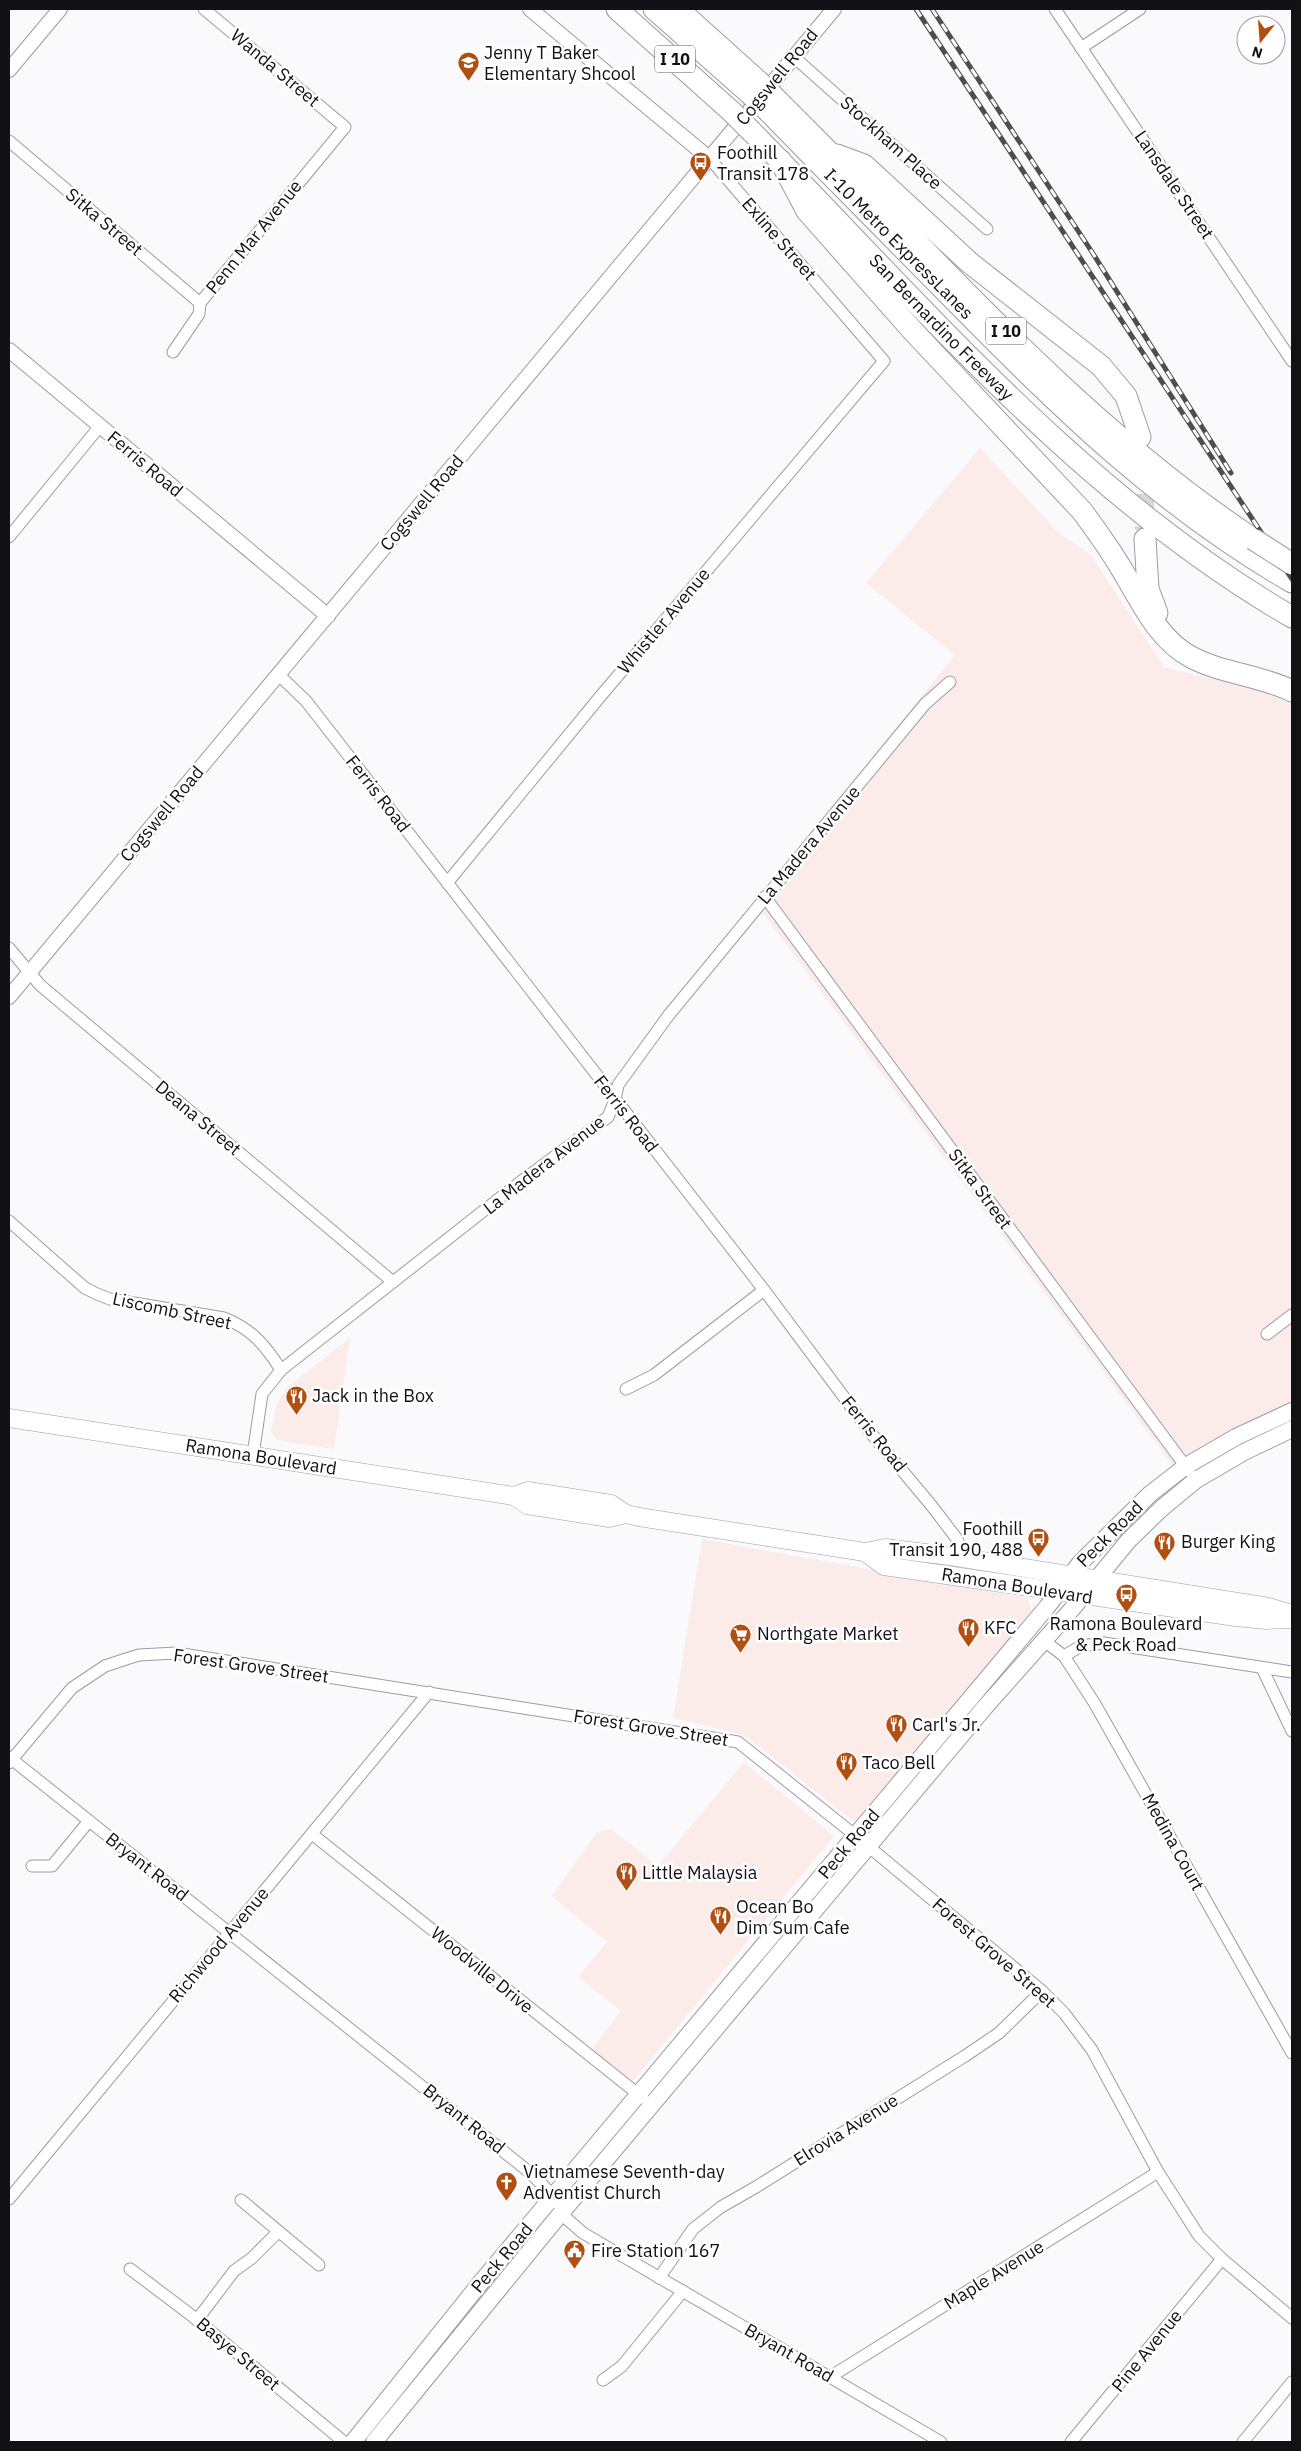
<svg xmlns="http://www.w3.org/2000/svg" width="1301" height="2451" font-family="'IBM Plex Sans',sans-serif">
<rect width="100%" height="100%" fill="#fafafd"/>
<g fill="#fcece9">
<path d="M 980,448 L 1059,533 L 1091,555 L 1164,667 L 1283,696 L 1292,703 L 1292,1407 L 1174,1467 L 754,901 L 955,655 L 866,583 Z"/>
<path d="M 350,1338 L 334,1449 L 277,1440 L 271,1432 L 276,1406 L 285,1389 Z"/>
<path d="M 702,1539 L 1024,1597 L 1028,1600 L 1031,1608 L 1030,1613 L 855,1822 L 744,1735 L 673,1718 Z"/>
<path d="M 744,1762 L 834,1836 L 633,2081 L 591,2050 L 621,2011 L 578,1977 L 607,1942 L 552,1896 L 597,1832 L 611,1829 L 658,1866 Z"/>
</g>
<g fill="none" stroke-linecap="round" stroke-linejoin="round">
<path stroke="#d7d7da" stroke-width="21" stroke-dasharray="21 11" stroke-linecap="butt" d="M 1141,462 L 1145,529"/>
<defs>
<g id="minor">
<path d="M 1055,9 L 1292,361"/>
<path d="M 1081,48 L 1140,9"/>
<path d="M 794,57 L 987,229"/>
<path d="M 9,141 L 200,303"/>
<path d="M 173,352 L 199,314 L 200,303 L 345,127 L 204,9"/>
<path d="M 9,537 L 100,426"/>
<path d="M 279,675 L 306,701 L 764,1290 L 870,1432 L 931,1505 L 957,1539 L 965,1558"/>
<path d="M 447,883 L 599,698 L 884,361 L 710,159"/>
<path d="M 765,897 L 1189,1471"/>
<path d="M 9,948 L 40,985 L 393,1282"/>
<path d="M 9,1221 L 69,1274 L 85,1288 L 97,1294 L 110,1299 L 224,1318 C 252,1329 266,1346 281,1370"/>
<path d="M 1267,1334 L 1292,1315"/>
<path d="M 626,1389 L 654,1375 L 764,1290"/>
<path d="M 253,1455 L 262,1394 L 281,1370 L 519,1183 L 608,1117 L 615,1100 L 618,1085 L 668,1016 L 925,704 L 950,682"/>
<path d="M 1043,1640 L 1064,1656 L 1095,1704 L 1292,2053"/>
<path d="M 1064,1656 L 1081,1646 L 1104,1643 L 1292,1672"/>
<path d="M 1262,1668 L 1292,1731"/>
<path d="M 9,1757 L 528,2171 L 554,2196 L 567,2219 L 583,2233 L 941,2442"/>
<path d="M 9,1763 L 72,1688 L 105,1666 L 126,1659 L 139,1655 L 176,1653 L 738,1742 L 856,1836 L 1042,1991 L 1064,2013 L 1092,2050 L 1158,2172 L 1199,2236 L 1222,2259 L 1292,2318"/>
<path d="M 312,1834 L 643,2098"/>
<path d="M 32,1866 L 52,1866 L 89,1821"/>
<path d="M 9,2199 L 429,1692"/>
<path d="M 241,2200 L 319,2265"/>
<path d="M 130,2269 L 191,2315 L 344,2442"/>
<path d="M 659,2278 L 693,2229 L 721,2207 L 756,2187 L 965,2056 L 999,2033 L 1042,1991"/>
<path d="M 197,2320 L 234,2271 L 252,2258 L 278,2232"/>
<path d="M 830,2377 L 1158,2172"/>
<path d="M 603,2380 L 622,2366 L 683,2291"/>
<path d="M 1071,2442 L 1222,2259"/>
<path d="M 1243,2442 L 1292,2382"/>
</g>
<g id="tertiary">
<path d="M 530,9 L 710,159"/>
<path d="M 9,70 L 60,9"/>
<path d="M 9,350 L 328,616"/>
<path d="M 9,997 L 834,9"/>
</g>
<g id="secondary">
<path d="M 353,2442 L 482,2281 L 1047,1607 L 1080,1563 L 1150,1494 L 1186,1466 L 1236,1437 L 1292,1411"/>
<path d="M 374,2442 L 552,2224 L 985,1707 L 1072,1609 L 1129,1540 L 1162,1508 L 1196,1480 L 1244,1452 L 1292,1429"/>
</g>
<g id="primary">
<path d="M 9,1418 L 514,1496 L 527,1505 L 609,1518 L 626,1514"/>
<path d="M 514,1496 L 528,1491 L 611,1504 L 626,1514 L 639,1517 L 865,1552 L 885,1548 L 950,1556 L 1269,1607 L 1292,1614"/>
<path d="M 865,1552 L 884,1566 L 1236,1617 L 1266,1620 L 1292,1619"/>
</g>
<g id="motorway">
<path d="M 617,9 L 732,112"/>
<path d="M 654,9 L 749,93"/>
<path d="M 678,9 L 758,81"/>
<path d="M 779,102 C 932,253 1073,419 1253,539"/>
<path id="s1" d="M 769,112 C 831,176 894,239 957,303 C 1061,409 1162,507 1292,582"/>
<path id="s2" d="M 752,132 C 921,304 1081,495 1292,617"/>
<path d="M 837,155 L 864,165 L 970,263 L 1101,366 L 1126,396 L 1140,437"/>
<path d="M 780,160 L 807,211 L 912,330 L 1082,511 C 1096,530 1109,548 1121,568 C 1140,599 1157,639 1191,657 C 1223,674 1260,675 1292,691"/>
<path d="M 1145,539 L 1148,589 L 1157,613"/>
</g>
</defs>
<use href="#minor" stroke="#9c9ba7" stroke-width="13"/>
<use href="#tertiary" stroke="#9c9ba7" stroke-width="16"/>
<use href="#secondary" stroke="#9c9ba7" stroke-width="18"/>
<use href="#primary" stroke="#9c9ba7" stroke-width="19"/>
<use href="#motorway" stroke="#9c9ba7" stroke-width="23"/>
<use href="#minor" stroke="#fff" stroke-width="11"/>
<use href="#tertiary" stroke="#fff" stroke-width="14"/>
<use href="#secondary" stroke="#fff" stroke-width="16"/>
<use href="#primary" stroke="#fff" stroke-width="18"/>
<use href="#motorway" stroke="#fff" stroke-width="21"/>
<defs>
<g id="rail">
<path d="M 916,9 L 1292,579"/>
<path d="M 932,9 L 1092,252 L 1231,473"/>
</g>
</defs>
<use href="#rail" stroke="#4e4d52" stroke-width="5"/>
<use href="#rail" stroke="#fff" stroke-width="3" stroke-dasharray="9" stroke-linecap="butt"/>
<defs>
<g id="motorway-bridge">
<path d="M 758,81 L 779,102"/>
<path d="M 749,93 L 769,112"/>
<path d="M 732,112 L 752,132"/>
<path d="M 1253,539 L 1292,564"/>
</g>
</defs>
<use href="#motorway-bridge" stroke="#9c9ba7" stroke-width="23" stroke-linecap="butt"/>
<use href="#motorway-bridge" stroke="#fff" stroke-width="21"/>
</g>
<defs>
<symbol id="school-pin" viewBox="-11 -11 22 30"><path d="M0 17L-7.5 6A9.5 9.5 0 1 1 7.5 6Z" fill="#b14f10" stroke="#fff"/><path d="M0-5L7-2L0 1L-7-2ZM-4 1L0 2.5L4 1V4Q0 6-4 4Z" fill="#fff"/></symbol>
<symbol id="bus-pin" viewBox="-11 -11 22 30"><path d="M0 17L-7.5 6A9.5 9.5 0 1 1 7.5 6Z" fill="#b14f10" stroke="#fff"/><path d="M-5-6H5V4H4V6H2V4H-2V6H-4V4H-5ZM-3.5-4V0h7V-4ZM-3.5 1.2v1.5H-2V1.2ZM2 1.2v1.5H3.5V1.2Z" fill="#fff"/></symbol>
<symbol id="restaurant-pin" viewBox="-11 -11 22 30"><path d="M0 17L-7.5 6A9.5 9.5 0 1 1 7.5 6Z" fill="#b14f10" stroke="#fff"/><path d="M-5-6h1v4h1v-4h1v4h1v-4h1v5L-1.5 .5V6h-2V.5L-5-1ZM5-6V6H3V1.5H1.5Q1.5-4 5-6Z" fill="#fff"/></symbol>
<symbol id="supermarket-pin" viewBox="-11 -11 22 30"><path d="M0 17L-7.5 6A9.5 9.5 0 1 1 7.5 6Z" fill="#b14f10" stroke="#fff"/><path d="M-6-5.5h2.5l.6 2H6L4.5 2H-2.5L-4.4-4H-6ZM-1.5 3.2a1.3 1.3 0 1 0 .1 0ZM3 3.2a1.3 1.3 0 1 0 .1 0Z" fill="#fff"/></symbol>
<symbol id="church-pin" viewBox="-11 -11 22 30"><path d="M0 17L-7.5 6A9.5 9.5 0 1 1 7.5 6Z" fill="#b14f10" stroke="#fff"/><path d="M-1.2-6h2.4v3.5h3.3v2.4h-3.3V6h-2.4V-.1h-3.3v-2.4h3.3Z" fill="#fff"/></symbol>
<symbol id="civic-pin" viewBox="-11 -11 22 30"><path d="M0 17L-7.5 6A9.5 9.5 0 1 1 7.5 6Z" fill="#b14f10" stroke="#fff"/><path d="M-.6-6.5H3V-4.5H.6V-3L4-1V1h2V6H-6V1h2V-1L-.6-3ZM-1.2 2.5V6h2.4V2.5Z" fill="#fff"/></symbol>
</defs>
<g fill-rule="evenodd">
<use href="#school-pin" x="456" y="50" width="25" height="34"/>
<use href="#bus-pin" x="688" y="150" width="25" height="34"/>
<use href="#restaurant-pin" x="284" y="1384" width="25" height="34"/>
<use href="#bus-pin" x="1026" y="1526" width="25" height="34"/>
<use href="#restaurant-pin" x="1152" y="1530" width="25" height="34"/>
<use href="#bus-pin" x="1114" y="1582" width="25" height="34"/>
<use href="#restaurant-pin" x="956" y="1616" width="25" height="34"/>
<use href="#supermarket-pin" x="728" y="1622" width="25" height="34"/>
<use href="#restaurant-pin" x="884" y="1712" width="25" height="34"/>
<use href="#restaurant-pin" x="834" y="1750" width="25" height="34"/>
<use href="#restaurant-pin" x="614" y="1860" width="25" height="34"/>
<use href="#restaurant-pin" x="708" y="1904" width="25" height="34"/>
<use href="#church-pin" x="494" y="2170" width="25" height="34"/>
<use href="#civic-pin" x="562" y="2238" width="25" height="34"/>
</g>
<g text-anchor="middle" stroke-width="5" stroke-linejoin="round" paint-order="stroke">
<g fill="#fff" stroke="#59585c" stroke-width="1">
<rect x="655" y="45.5" width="40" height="27" rx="4"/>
<rect x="986" y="317.5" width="40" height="27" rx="4"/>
</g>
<g font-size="16" font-weight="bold" fill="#121116">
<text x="675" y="65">I 10</text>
<text x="1006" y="337">I 10</text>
</g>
<g font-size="18" fill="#121116" stroke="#fff" text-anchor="start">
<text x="484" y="59">Jenny T Baker<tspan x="484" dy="21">Elementary Shcool</tspan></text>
<text x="717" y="159">Foothill<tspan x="717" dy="21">Transit 178</tspan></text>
<text x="312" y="1402">Jack in the Box</text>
<text x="1023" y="1535" text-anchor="end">Foothill<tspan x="1023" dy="21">Transit 190, 488</tspan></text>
<text x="1181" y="1548">Burger King</text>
<text x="1126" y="1630" text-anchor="middle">Ramona Boulevard<tspan x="1126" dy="21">&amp; Peck Road</tspan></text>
<text x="984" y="1634">KFC</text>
<text x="757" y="1640">Northgate Market</text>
<text x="912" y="1731">Carl's Jr.</text>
<text x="862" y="1769">Taco Bell</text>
<text x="642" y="1879">Little Malaysia</text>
<text x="736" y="1913">Ocean Bo<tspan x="736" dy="21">Dim Sum Cafe</tspan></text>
<text x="523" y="2178">Vietnamese Seventh-day<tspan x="523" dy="21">Adventist Church</tspan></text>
<text x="591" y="2257">Fire Station 167</text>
</g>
<g font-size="18" fill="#121116" stroke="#fff">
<text transform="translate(275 68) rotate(40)" y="6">Wanda Street</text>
<text transform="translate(777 77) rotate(-51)" y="6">Cogswell Road</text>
<text transform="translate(891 143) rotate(42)" y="6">Stockham Place</text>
<text transform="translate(1174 185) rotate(56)" y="6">Lansdale Street</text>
<text transform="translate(104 222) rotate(40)" y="6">Sitka Street</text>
<text transform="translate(254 237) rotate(-51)" y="6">Penn Mar Avenue</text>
<text transform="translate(779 239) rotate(49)" y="6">Exline Street</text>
<text dy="6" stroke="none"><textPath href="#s1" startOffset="185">I-10 Metro ExpressLanes</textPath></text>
<text dy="6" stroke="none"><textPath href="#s2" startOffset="272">San Bernardino Freeway</textPath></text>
<text transform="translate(145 464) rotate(40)" y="6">Ferris Road</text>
<text transform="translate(422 503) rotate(-50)" y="6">Cogswell Road</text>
<text transform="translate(664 621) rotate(-50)" y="6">Whistler Avenue</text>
<text transform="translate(378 794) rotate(52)" y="6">Ferris Road</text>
<text transform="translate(162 814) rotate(-50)" y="6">Cogswell Road</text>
<text transform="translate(809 845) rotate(-50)" y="6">La Madera Avenue</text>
<text transform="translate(626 1114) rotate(52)" y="6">Ferris Road</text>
<text transform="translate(198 1118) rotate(40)" y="6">Deana Street</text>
<text transform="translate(544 1165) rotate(-38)" y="6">La Madera Avenue</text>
<text transform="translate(980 1189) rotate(54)" y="6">Sitka Street</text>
<text transform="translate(172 1311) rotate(12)" y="6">Liscomb Street</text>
<text transform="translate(874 1434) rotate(51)" y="6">Ferris Road</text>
<text transform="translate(261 1457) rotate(9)" y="6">Ramona Boulevard</text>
<text transform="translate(1110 1534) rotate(-45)" y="6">Peck Road</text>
<text transform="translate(1017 1586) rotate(9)" y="6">Ramona Boulevard</text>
<text transform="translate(251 1666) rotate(8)" y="6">Forest Grove Street</text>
<text transform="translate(651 1728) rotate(9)" y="6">Forest Grove Street</text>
<text transform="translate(1173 1842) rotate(61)" y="6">Medina Court</text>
<text transform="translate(849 1844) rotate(-50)" y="6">Peck Road</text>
<text transform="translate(147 1867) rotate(38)" y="6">Bryant Road</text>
<text transform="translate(219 1945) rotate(-50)" y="6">Richwood Avenue</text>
<text transform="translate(994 1953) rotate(41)" y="6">Forest Grove Street</text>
<text transform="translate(482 1970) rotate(39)" y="6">Woodville Drive</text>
<text transform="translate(464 2119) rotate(39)" y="6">Bryant Road</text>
<text transform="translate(846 2130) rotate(-32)" y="6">Elrovia Avenue</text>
<text transform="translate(502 2258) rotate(-50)" y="6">Peck Road</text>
<text transform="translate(994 2275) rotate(-32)" y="6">Maple Avenue</text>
<text transform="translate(1147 2351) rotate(-51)" y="6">Pine Avenue</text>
<text transform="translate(789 2353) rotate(30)" y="6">Bryant Road</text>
<text transform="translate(238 2354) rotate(40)" y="6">Basye Street</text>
</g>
</g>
<rect width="1301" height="2451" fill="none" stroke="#121116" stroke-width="20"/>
<g transform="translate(1261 40) rotate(197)"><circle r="24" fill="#ffffff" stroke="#a0a0a2"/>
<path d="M0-4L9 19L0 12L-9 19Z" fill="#b14f10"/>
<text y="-8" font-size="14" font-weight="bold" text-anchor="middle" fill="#121116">N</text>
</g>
</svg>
